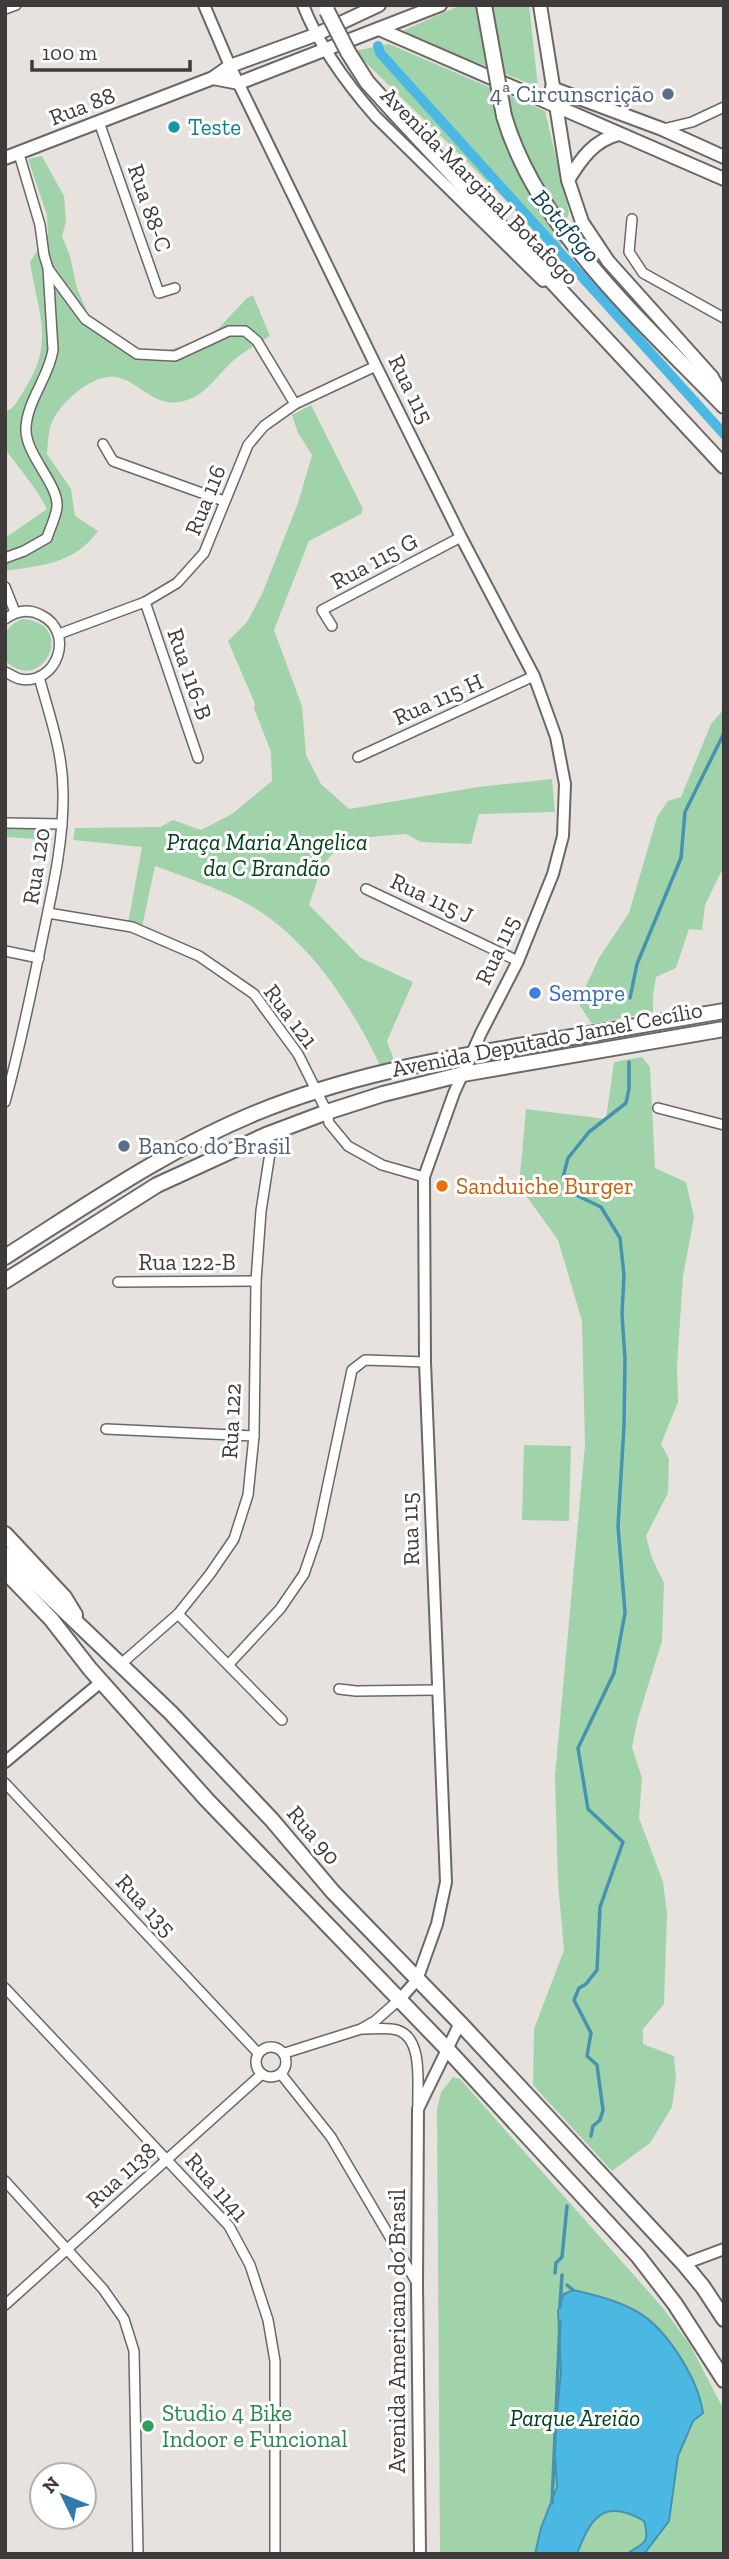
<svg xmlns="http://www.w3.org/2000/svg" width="729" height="2559" font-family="'Zilla Slab',serif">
<rect width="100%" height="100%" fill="#e8e2df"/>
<g fill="#a1d3ab">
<path d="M 461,5 L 529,5 L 538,87 L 400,32 Z"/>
<path d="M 389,44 L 545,111 L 569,212 L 559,252 L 354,51 Z"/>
<path d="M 42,156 L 64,196 L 66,222 L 62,236 L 70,256 L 77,288 L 88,314 L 108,335 L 147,355 L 195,343 L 214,333 L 247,298 L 253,295 L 270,336 C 258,343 245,351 234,360 C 220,372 208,392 190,399 C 155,413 142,381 115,377 C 92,374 61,402 52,422 C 48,431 48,444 47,454 L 71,489 L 75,516 L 98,531 C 74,564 43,565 5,571 L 5,538 L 47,509 L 36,490 L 5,449 L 5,412 C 14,409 18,400 23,392 C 56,342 38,315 30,262 L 48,234 L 47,215 L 28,159 Z"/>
<path d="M 311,405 L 363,509 L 361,514 L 309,541 L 274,630 L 302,706 L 306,755 L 321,784 L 349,809 L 478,787 L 552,779 L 555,812 L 479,814 L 471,844 L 421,842 L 406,834 L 345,839 L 322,866 L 309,905 L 361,958 L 413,982 L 387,1041 L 394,1060 L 380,1065 C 352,1007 313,946 258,910 C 230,892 187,878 155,866 L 142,927 L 128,923 L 142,847 L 73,840 L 75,828 L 160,827 L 173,820 L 201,830 L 232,814 L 272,781 L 271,752 L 254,708 L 255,704 L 228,641 L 247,622 L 262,594 L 298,503 L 312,455 L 298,433 L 292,415 Z"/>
<path d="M 22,619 C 80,623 41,698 5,660 C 5,639 0,629 22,619 Z"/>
<path d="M 724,709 L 724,866 L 705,905 L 702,930 L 689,929 L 676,968 L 656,977 L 653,996 L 653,1012 L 592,1024 L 578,1003 L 599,958 L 629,913 L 657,817 L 668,801 L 681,797 L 711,724 Z"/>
<path d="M 5,818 L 52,821 L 52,840 L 5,837 Z"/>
<path d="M 642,1057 L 650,1067 L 655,1168 L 686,1182 L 694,1217 L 683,1276 L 677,1366 L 678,1402 L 661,1444 L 669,1459 L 668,1493 L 646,1536 L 652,1558 L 664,1583 L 662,1641 L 638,1718 L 632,1747 L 642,1778 L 639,1818 L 663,1882 L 667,1913 L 664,2004 L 643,2029 L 643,2044 L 674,2056 L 676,2078 L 672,2107 L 650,2143 L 612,2171 L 533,2085 L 534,2029 L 564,1950 L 558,1883 L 555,1776 L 585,1445 L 582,1321 L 558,1240 L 519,1186 L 526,1109 L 606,1119 L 614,1062 Z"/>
<path d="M 524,1445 L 571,1446 L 569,1521 L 522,1520 Z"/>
<path d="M 453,2077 L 460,2079 L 663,2308 L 690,2345 L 724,2410 L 724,2554 L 440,2554 L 437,2110 L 441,2092 Z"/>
</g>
<path fill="#4bb8e4" stroke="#4792b1" stroke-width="2" d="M 573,2290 C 595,2295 616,2300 636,2311 C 667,2328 698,2379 703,2413 L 693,2421 L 678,2456 L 669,2521 L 644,2554 L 627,2554 C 642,2543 651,2545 644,2521 C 603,2497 590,2519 577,2554 L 535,2554 L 541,2528 L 557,2487 L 554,2443 L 561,2372 L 558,2311 L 564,2294 Z"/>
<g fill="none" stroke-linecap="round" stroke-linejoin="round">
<g stroke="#4792b1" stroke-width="3.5">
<path d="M 630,998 L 637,964 L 681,858 L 685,812 L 724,733"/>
<path d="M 591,2136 L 593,2126 L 600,2120 L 603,2110 L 597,2065 L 587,2056 L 591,2033 L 574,2000 L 579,1988 L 586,1984 L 597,1970 L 600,1907 L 623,1842 L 588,1809 L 578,1748 L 614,1673 L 625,1613 L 618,1526 L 624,1426 L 625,1359 L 622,1314 L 624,1275 L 620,1238 L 601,1207 L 576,1195 L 563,1177 L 568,1158 L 589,1132 L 626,1103 L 629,1089 L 629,1062"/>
<path d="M 555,2273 L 556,2263 L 562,2257 L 567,2206"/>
<path d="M 567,2285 L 573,2290"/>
<path d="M 560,2307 L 562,2275"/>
<path d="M 552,2503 L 560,2322"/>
</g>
<path stroke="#4bb8e4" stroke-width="10" d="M 378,46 L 380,53 L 724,434"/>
<defs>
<g id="minor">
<path d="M 5,9 L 16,5"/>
<path d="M 99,122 L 159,293 L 175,288"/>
<path d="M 663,129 L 692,122 L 724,107"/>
<path d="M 632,219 L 629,252 L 643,273 L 724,318"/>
<path d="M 49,270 L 85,319 L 137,354 L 175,356 L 229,331 L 245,331 L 257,341 L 295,404"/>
<path d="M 103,444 L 113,461 L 224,501"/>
<path d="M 5,558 L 24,551 L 47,538 C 50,528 56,517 57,507 C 59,484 24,454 26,427 C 28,399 49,377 53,350 L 48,268 L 44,255 L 40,225 L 19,154"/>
<path d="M 5,587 L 15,612"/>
<path d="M 145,602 L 198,758"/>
<path d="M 5,619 C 16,611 28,608 41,615 C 76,632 57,686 20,679 C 15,678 10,674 5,672"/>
<path d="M 332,626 L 322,610 L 461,537"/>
<path d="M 59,634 L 145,602 L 177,583 L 204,553 L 248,445 L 264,426 L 295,404 L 376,366"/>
<path d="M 358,757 L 534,676"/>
<path d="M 5,823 L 62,824"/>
<path d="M 366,889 L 518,961"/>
<path d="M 48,913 L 132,927 L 199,956 L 254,994 L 298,1054 L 327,1112 L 329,1123 L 348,1146 L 382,1165 L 424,1177"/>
<path d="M 5,951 L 39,958"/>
<path d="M 5,1102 C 20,1048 31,994 42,940 C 52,892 64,841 63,792 C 63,752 49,714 39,677"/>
<path d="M 658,1108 L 724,1125"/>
<path d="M 118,1282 L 256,1281"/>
<path d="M 106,1429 L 254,1436"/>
<path d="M 178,1614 L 282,1720"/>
<path d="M 121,1664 L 178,1614 L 210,1574 L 234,1539 L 248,1495 L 254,1436 L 256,1281 L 261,1211 L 270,1153 L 266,1135"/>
<path d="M 229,1664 L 280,1609 L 304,1574 L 317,1536 L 352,1370 L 365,1360 L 425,1362"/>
<path d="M 339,1689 L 356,1691 L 437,1690"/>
<path d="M 5,1783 L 258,2053"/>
<path d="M 5,1988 L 229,2226 L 250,2265 L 268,2320 L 275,2361 L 275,2554"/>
<path d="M 363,2029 C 373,2029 387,2027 397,2030 C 424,2038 417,2085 418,2107"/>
<circle cx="271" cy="2062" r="15"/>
<path d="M 285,2053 L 361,2029 L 375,2021 L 400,1999"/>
<path d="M 281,2074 L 331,2137 L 417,2283"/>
<path d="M 5,2181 L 103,2289 L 124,2319 L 134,2351 L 138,2554"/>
<path d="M 5,2305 L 262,2074"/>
</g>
<g id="tertiary">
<path d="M 204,5 L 230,66 L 376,366 L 461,537 L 534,676 L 556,737 L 565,784 L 563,836 L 553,874 L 518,961 L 481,1033 L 454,1093 L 424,1177 L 425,1362 L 446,1882 L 437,1924 L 417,1980 L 400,1999"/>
<path d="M 303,5 C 319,46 347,84 376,117 L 543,281"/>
<path d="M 5,1762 L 101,1682"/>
<path d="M 684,2264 L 724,2249"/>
<path d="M 420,2554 L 417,2284 L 418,2109 L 460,2023"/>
</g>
<g id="secondary">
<path d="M 540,5 L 568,180 L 582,222 L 608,261 L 712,377 L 724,399"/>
<path d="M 379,29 L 724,179"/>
<path d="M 213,78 L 239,83 L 440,5"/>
<path d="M 552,88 L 662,129 L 724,157"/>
<path d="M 5,158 L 213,78 L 230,66 L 315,35 L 379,5"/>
<path d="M 568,180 C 581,159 594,140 619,134"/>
</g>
<g id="primary">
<path d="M 348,52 L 367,82 L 397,115 L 724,466"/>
<path d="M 504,116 C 537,229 644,323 724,406"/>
<path d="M 5,1257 C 87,1205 167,1149 258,1112 C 344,1077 434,1060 525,1045 C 591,1034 657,1022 724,1011"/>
<path d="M 5,1281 L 157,1185 L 266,1135 L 327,1112 L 383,1094 L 463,1074 L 724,1029"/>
<path d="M 5,1534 L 64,1597 L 75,1615"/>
<path d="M 5,1554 L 171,1713 L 272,1820 L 333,1892 L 460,2023 L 684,2264 L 703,2287 L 724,2319"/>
<path d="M 5,1571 L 51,1619 L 90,1669 L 207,1800 L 448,2050 L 638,2256 L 675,2304 L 724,2380"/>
</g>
</defs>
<use href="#minor" stroke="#6c6764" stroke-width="12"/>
<use href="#tertiary" stroke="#6c6764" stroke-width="14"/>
<use href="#secondary" stroke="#6c6764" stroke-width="16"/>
<use href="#primary" stroke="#6c6764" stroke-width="18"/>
<use href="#minor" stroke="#fff" stroke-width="9"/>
<use href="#tertiary" stroke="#fff" stroke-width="10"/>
<use href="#secondary" stroke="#fff" stroke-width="12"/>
<use href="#primary" stroke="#fff" stroke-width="14"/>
<defs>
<g id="primary-bridge">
<path d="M 484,5 L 504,116"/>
<path d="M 327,11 L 348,52"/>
</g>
</defs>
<use href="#primary-bridge" stroke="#6c6764" stroke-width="18" stroke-linecap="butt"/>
<use href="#primary-bridge" stroke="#fff" stroke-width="14"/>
</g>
<g fill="#5c6f8a" stroke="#fff" stroke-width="2.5">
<circle cx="668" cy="94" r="7"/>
<circle cx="124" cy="1146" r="7"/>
</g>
<circle fill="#0f9aa8" stroke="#fff" stroke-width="2.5" cx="174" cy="127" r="7"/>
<circle fill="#3f7fe0" stroke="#fff" stroke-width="2.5" cx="535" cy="993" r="7"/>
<circle fill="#e8710a" stroke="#fff" stroke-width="2.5" cx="442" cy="1186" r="7"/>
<circle fill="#2e9e5b" stroke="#fff" stroke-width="2.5" cx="148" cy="2426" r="7"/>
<g text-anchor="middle" stroke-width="6" stroke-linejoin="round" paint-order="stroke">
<g font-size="23" fill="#4e5e75" stroke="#fff" text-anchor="end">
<text x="654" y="102">4ª Circunscrição</text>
<text x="138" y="1154" text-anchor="start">Banco do Brasil</text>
</g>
<g font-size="23" fill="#3e3b3a" stroke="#fff">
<text transform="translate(82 106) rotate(-21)" y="8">Rua 88</text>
<text transform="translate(480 186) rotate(45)" y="8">Avenida Marginal Botafogo</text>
<text transform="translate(150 208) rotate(71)" y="8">Rua 88-C</text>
<text transform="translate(411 389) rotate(64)" y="8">Rua 115</text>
<text transform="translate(205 500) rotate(-68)" y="8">Rua 116</text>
<text transform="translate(374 561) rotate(-28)" y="8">Rua 115 G</text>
<text transform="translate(190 674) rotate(71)" y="8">Rua 116-B</text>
<text transform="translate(438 699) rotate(-24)" y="8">Rua 115 H</text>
<text transform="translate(36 866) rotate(-81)" y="8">Rua 120</text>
<text transform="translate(432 898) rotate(25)" y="8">Rua 115 J</text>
<text transform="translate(497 950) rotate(-65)" y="8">Rua 115</text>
<text transform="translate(291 1016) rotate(53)" y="8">Rua 121</text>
<text transform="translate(547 1039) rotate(-11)" y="8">Avenida Deputado Jamel Cecílio</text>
<text x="187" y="1270">Rua 122-B</text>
<text transform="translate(231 1421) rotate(-87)" y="8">Rua 122</text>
<text transform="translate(410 1529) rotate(-92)" y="8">Rua 115</text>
<text transform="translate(314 1835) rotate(50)" y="8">Rua 90</text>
<text transform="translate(146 1905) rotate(47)" y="8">Rua 135</text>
<text transform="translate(121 2175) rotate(-42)" y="8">Rua 1138</text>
<text transform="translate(217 2187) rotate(49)" y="8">Rua 1141</text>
<text transform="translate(397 2331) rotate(-90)" y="8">Avenida Americano do Brasil</text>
</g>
<g font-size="23" fill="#0d838f" stroke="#fff" text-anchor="start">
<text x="188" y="135">Teste</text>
</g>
<g font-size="23" font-style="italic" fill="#01401a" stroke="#fff">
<text x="267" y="850">Praça Maria Angelica<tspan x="267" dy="26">da C Brandão</tspan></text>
<text x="575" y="2426">Parque Areião</text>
</g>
<g font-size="23" fill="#366cbe" stroke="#fff" text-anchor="start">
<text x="549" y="1001">Sempre</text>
</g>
<g font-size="23" fill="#c56008" stroke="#fff" text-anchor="start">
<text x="456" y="1194">Sanduiche Burger</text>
</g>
<g font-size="23" fill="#27864d" stroke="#fff" text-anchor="start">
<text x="162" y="2421">Studio 4 Bike<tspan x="162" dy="26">Indoor e Funcional</tspan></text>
</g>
<g font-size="24" font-style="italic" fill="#0a3b4d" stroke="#fff">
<text transform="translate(566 226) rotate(48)" y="8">Botafogo</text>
</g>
</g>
<rect width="729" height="2559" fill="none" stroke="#3e3b3a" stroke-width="14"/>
<g transform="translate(63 2496) rotate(313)"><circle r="33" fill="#ffffff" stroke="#b2b1b0" stroke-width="2"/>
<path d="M0-5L12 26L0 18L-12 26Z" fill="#2f7aad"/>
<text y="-10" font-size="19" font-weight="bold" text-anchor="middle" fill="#3e3b3a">N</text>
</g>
<path d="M32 60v10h158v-10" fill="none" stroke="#3e3b3a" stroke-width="3.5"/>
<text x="42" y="60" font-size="21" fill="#3e3b3a" stroke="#ffffff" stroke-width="5" paint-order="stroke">100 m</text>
</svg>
